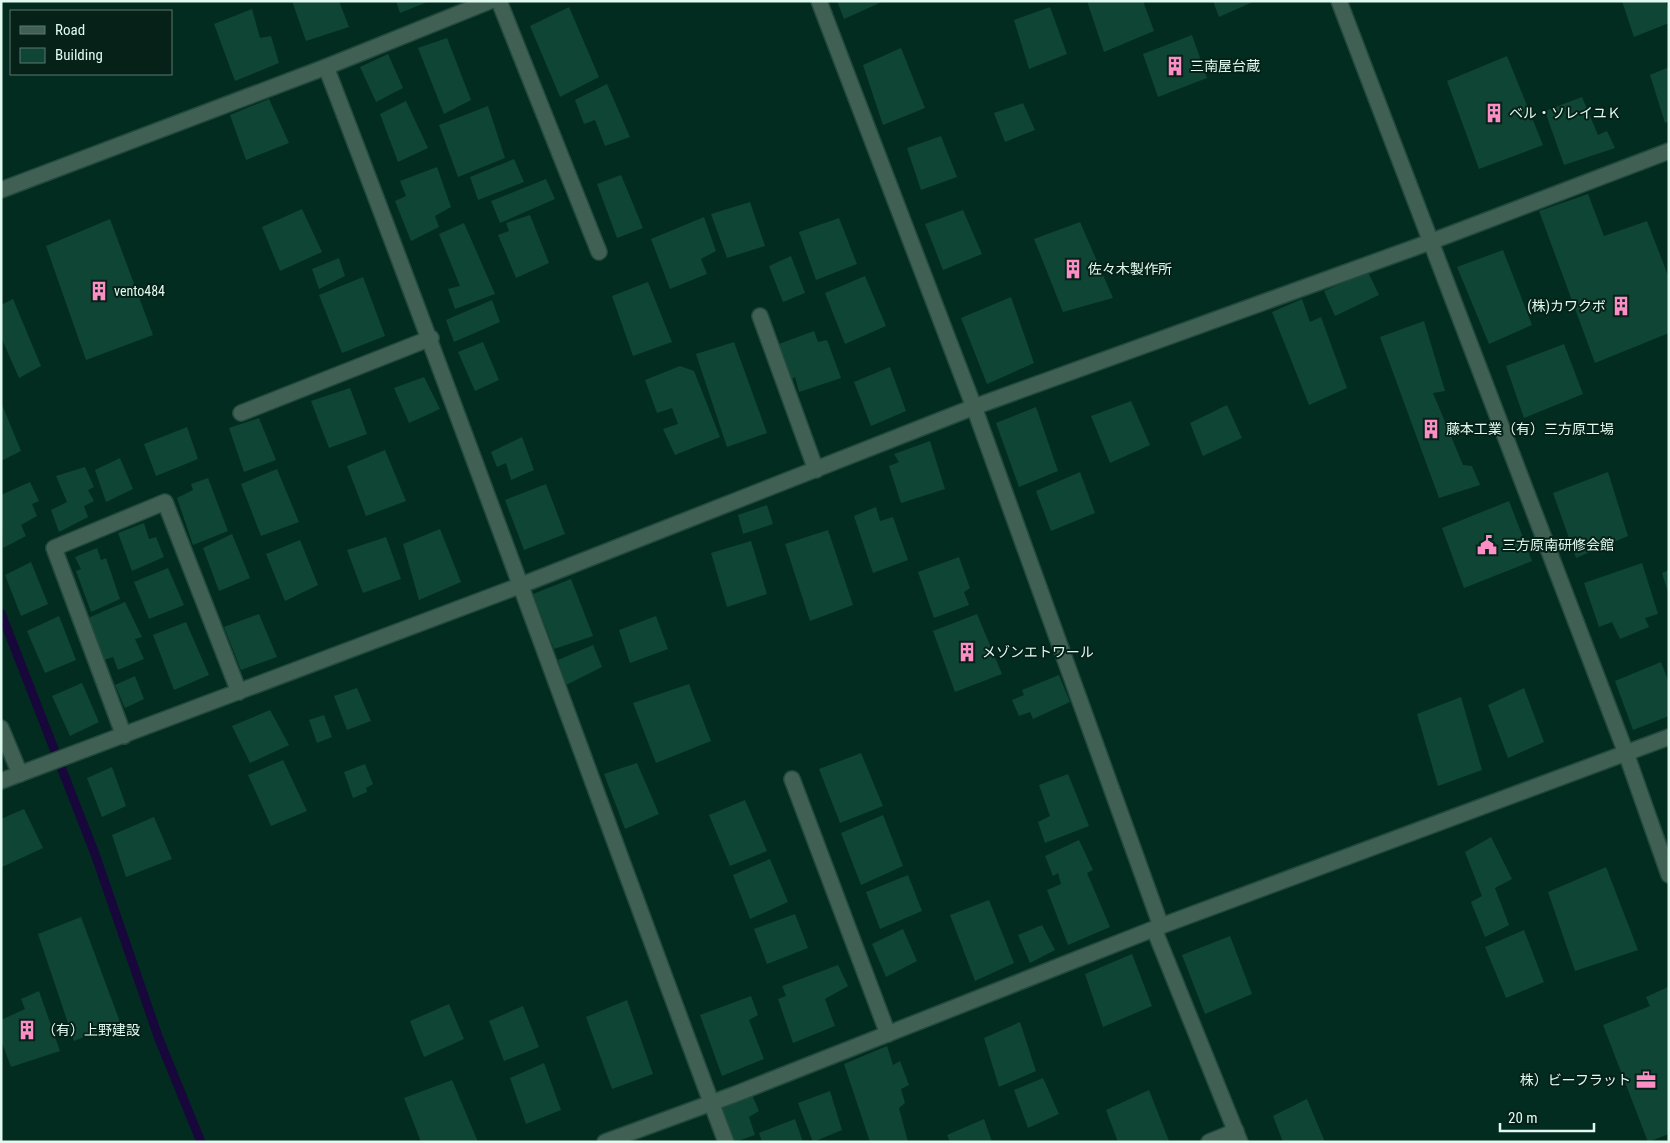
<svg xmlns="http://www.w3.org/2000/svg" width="1670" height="1143" font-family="'Roboto Condensed','Noto Sans JP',sans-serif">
<rect width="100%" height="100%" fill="#032c21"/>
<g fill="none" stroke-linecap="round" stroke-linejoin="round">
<path stroke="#17073b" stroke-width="9" d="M 1,613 L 95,854 L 159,1039 L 201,1142"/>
</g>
<g fill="#0f4535">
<path d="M 292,1 L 339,1 L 349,27 L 306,41 Z"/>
<path d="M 396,1 L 430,1 L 400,13 Z"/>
<path d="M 837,1 L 884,1 L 844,19 Z"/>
<path d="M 1087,1 L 1143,1 L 1154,31 L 1104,52 Z"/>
<path d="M 1213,1 L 1255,1 L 1219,17 Z"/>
<path d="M 1622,1 L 1665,1 L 1669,11 L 1669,23 L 1634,37 Z"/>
<path d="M 569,7 L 599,77 L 560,97 L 530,26 Z"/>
<path d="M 1050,7 L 1067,54 L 1029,69 L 1014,20 Z"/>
<path d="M 252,9 L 260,38 L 271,36 L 279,63 L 235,81 L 214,24 Z"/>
<path d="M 1192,35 L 1207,78 L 1158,97 L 1143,54 Z"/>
<path d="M 447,38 L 471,100 L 444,114 L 418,48 Z"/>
<path d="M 901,48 L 925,108 L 883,125 L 863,65 Z"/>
<path d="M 388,54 L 403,88 L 376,102 L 360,67 Z"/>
<path d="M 1507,56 L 1543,145 L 1479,169 L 1447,81 Z"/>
<path d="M 1669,67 L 1669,121 L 1665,123 L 1650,75 Z"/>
<path d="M 607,84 L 630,137 L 605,146 L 595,120 L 584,124 L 575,100 Z"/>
<path d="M 1582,97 L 1598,135 L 1607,131 L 1615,148 L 1564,165 L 1545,111 Z"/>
<path d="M 269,99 L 289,143 L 246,160 L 230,115 Z"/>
<path d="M 406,101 L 428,148 L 398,162 L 380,114 Z"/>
<path d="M 1023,103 L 1035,130 L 1005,142 L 994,113 Z"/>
<path d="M 488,106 L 505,158 L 458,177 L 439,125 Z"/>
<path d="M 941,136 L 957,177 L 921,190 L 907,148 Z"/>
<path d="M 514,159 L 524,182 L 478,200 L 470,177 Z"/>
<path d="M 437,167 L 451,207 L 435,216 L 439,227 L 411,241 L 395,201 L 406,196 L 400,181 Z"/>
<path d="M 621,175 L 643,228 L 617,238 L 597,184 Z"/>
<path d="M 546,179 L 555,199 L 500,223 L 491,201 Z"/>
<path d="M 1588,194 L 1604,236 L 1647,221 L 1669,278 L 1669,333 L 1595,363 L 1539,211 Z"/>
<path d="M 750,202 L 765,246 L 727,258 L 711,214 Z"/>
<path d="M 302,209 L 322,252 L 280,271 L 262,227 Z"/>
<path d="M 963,210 L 982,254 L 943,270 L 925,224 Z"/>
<path d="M 530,215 L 549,263 L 516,278 L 498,235 L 509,231 L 506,223 Z"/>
<path d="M 704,217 L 716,251 L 701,259 L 707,274 L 670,289 L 651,239 Z"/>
<path d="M 839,218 L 857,264 L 816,280 L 799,232 Z"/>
<path d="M 110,219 L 153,335 L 86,360 L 46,246 Z"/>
<path d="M 1080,222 L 1113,298 L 1063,312 L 1034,239 Z"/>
<path d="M 464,223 L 495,294 L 455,309 L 448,289 L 460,286 L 439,234 Z"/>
<path d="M 1503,250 L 1532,325 L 1489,344 L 1457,267 Z"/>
<path d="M 791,256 L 805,293 L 783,302 L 769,266 Z"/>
<path d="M 339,258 L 345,276 L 319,289 L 312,269 Z"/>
<path d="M 1368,272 L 1379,295 L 1335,316 L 1324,291 Z"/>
<path d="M 865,276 L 886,326 L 845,344 L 825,293 Z"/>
<path d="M 363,277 L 385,336 L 342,353 L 319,295 Z"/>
<path d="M 648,282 L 672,342 L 633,356 L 612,296 Z"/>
<path d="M 1011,297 L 1034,363 L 987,384 L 961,318 Z"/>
<path d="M 13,299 L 41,366 L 19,378 L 1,337 L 1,305 Z"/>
<path d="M 1302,299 L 1310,322 L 1321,317 L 1347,388 L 1309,405 L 1272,312 Z"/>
<path d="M 492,300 L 500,322 L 454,342 L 446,320 Z"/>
<path d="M 1424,321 L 1445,391 L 1433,393 L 1463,465 L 1472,466 L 1480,485 L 1439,498 L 1380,337 Z"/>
<path d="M 814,331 L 818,342 L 827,340 L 841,378 L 799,392 L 795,377 L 789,381 L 776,345 Z"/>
<path d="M 483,342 L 499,380 L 475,391 L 458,352 Z"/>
<path d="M 734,342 L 767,433 L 727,447 L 696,354 Z"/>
<path d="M 1564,344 L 1583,394 L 1524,418 L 1506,366 Z"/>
<path d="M 680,366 L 694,371 L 720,437 L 675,455 L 663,429 L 678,424 L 672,408 L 657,413 L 645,380 Z"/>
<path d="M 890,367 L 906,411 L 871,426 L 854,382 Z"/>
<path d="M 424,377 L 440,409 L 409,423 L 394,388 Z"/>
<path d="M 350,388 L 367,434 L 329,448 L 311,401 Z"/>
<path d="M 1131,401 L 1150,445 L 1110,463 L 1091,416 Z"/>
<path d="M 1,402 L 21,451 L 1,461 Z"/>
<path d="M 1227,405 L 1242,438 L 1203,456 L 1190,423 Z"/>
<path d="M 1036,407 L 1058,471 L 1019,487 L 996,423 Z"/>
<path d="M 259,418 L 276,460 L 244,472 L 229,428 Z"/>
<path d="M 187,427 L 198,459 L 156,476 L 144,444 Z"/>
<path d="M 522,437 L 534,470 L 511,480 L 506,463 L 497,467 L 491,452 Z"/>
<path d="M 930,441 L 945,489 L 901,503 L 889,466 L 899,462 L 894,454 Z"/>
<path d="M 385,450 L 406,501 L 366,516 L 347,466 Z"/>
<path d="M 120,458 L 133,489 L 106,502 L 95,470 Z"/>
<path d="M 85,467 L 94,487 L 88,490 L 94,501 L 84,506 L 88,517 L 59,532 L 51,510 L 67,502 L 56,476 Z"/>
<path d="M 277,469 L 299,522 L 261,536 L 241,484 Z"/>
<path d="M 1080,472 L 1095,513 L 1051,531 L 1036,491 Z"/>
<path d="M 1608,472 L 1628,536 L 1576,558 L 1553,493 Z"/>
<path d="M 208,478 L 228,531 L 193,545 L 177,498 L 193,490 L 191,484 Z"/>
<path d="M 30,482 L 39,501 L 32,504 L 37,516 L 21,525 L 26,536 L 3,548 L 1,495 Z"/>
<path d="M 546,484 L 565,534 L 524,550 L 505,500 Z"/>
<path d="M 1509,501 L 1532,561 L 1464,588 L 1442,528 Z"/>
<path d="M 767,505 L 773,524 L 743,534 L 738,515 Z"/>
<path d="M 876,507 L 880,521 L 893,517 L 908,560 L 873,573 L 854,516 Z"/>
<path d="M 144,523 L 149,539 L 156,537 L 164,557 L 132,571 L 118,533 Z"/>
<path d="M 440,529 L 461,582 L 419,600 L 403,544 Z"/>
<path d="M 828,530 L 853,605 L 810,621 L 785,544 Z"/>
<path d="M 232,534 L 250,578 L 219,591 L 203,548 Z"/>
<path d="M 386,537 L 401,579 L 363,593 L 347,550 Z"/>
<path d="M 300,540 L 318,585 L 285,601 L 266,554 Z"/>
<path d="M 751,541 L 767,594 L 727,607 L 711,553 Z"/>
<path d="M 97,548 L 101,560 L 106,558 L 120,599 L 91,612 L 76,571 L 81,569 L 75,557 Z"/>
<path d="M 959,557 L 970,588 L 964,592 L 969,605 L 934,618 L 918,572 Z"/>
<path d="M 31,562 L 48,604 L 21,616 L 5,575 Z"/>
<path d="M 1642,563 L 1658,614 L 1645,618 L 1649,627 L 1620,639 L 1612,622 L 1599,627 L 1584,583 Z"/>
<path d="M 168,568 L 184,605 L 149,619 L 134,582 Z"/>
<path d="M 1669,570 L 1669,592 L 1668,592 L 1662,573 Z"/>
<path d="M 571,579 L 593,636 L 554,649 L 533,594 Z"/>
<path d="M 125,602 L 142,637 L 135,639 L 144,659 L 118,670 L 113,657 L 104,660 L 88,618 Z"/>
<path d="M 259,614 L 277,657 L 241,670 L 224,627 Z"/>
<path d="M 977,614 L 1002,674 L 955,692 L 933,631 Z"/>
<path d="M 59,616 L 76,660 L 45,673 L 27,631 Z"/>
<path d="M 656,616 L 668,649 L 630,663 L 619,630 Z"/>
<path d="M 186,622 L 209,675 L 174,690 L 153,635 Z"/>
<path d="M 593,645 L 602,667 L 566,685 L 558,660 Z"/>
<path d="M 1661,662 L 1669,683 L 1669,716 L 1633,730 L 1615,681 Z"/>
<path d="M 1059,675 L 1070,702 L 1033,719 L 1030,712 L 1019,716 L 1012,700 L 1024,695 L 1022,690 Z"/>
<path d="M 135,676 L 144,699 L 125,708 L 115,685 Z"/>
<path d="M 82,683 L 99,722 L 70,736 L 52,696 Z"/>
<path d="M 689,684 L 711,741 L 656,763 L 633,703 Z"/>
<path d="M 357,688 L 371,721 L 347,730 L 334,696 Z"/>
<path d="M 1524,688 L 1544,742 L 1508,758 L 1488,705 Z"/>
<path d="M 1461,697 L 1482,770 L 1438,786 L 1417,714 Z"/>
<path d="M 270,710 L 289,745 L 250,763 L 232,726 Z"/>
<path d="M 324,715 L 332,737 L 317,743 L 309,720 Z"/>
<path d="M 861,753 L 883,806 L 840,823 L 819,769 Z"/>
<path d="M 283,760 L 307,811 L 271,826 L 248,775 Z"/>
<path d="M 637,763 L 659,814 L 625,829 L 604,774 Z"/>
<path d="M 365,764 L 373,784 L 366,788 L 367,792 L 353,798 L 344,772 Z"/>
<path d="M 112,767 L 126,806 L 102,817 L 87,778 Z"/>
<path d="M 1068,774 L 1089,826 L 1045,843 L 1038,822 L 1050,816 L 1039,785 Z"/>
<path d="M 745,800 L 767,851 L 730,866 L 709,815 Z"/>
<path d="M 24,809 L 43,848 L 2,867 L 1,819 Z"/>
<path d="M 883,815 L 903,866 L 861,885 L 841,833 Z"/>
<path d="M 154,817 L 172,859 L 126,877 L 112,835 Z"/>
<path d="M 1491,837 L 1512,879 L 1495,888 L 1509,925 L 1485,937 L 1471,902 L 1482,896 L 1465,852 Z"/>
<path d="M 1079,840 L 1093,870 L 1087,873 L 1110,927 L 1068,945 L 1047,890 L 1061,884 L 1058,873 L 1053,876 L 1045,856 Z"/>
<path d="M 770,859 L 788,902 L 750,919 L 733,875 Z"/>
<path d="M 1606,867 L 1638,950 L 1575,971 L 1548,892 Z"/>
<path d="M 908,875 L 922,911 L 880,929 L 866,892 Z"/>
<path d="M 989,900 L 1014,963 L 975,981 L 950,915 Z"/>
<path d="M 795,914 L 808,948 L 767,964 L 754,929 Z"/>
<path d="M 81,917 L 120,1022 L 74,1041 L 38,934 Z"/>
<path d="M 1042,925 L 1055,950 L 1030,963 L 1018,935 Z"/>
<path d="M 903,929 L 917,961 L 886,977 L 872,944 Z"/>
<path d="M 1524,930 L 1544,982 L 1506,998 L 1485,947 Z"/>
<path d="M 1230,936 L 1252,994 L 1205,1014 L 1182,955 Z"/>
<path d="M 1132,954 L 1152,1006 L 1103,1027 L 1085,974 Z"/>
<path d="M 838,965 L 848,986 L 825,999 L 835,1026 L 793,1043 L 778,999 L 786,996 L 782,986 Z"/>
<path d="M 1668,987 L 1669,1134 L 1648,1142 L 1603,1025 L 1650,1006 L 1646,997 Z"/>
<path d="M 39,991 L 60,1051 L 11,1067 L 1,1040 L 1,1020 L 25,1009 L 21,999 Z"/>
<path d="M 751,996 L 758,1015 L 749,1020 L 764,1059 L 722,1076 L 700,1015 Z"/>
<path d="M 627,1000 L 653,1074 L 612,1089 L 586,1017 Z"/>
<path d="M 449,1004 L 464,1039 L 424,1057 L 410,1021 Z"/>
<path d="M 523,1006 L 539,1047 L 504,1061 L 489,1021 Z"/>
<path d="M 1020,1022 L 1036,1071 L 999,1087 L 984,1038 Z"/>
<path d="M 887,1046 L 893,1065 L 900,1061 L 909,1085 L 901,1089 L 905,1103 L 899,1108 L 908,1142 L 870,1142 L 844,1064 Z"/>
<path d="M 544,1063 L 561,1110 L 526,1124 L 510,1078 Z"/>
<path d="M 1043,1078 L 1059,1114 L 1028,1128 L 1014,1090 Z"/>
<path d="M 452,1080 L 478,1142 L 421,1142 L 404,1098 Z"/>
<path d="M 1149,1090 L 1169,1141 L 1118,1142 L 1106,1110 Z"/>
<path d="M 830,1091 L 842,1130 L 813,1142 L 798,1103 Z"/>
<path d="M 752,1095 L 759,1111 L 749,1117 L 755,1135 L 735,1142 L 720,1106 Z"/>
<path d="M 1307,1099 L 1325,1142 L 1283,1142 L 1273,1116 Z"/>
<path d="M 795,1119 L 803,1142 L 762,1142 L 759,1133 Z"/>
<path d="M 984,1119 L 992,1142 L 950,1142 L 947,1135 Z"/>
</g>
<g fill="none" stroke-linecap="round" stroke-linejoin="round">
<defs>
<g id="street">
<path d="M 499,1 L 599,252"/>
<path d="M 819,1 L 974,407 L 1161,926"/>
<path d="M 1339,1 L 1626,753 L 1669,875"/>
<path d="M 326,67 C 464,424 592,784 726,1142"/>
<path d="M 1,190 L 326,67 L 490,1"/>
<path d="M 760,316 L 816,470"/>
<path d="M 241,413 L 431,338"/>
<path d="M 1,728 L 20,774"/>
<path d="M 124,736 L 54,548 L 165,502 L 239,692"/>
<path d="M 792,779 L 888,1034"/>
<path d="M 1,781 L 519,586 L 974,407 L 1430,242 L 1669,151"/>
<path d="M 1154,929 L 1240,1142"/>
<path d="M 605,1142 L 733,1095 L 1161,926 L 1669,737"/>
<path d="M 1209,1142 L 1236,1131"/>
</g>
</defs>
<use href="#street" stroke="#22493e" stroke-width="18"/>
<use href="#street" stroke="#416054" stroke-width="15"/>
</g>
<defs>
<symbol id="building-bare" viewBox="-9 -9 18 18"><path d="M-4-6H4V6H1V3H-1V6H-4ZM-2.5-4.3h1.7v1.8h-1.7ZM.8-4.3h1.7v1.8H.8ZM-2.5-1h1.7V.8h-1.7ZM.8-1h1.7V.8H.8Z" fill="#fb8fc5" stroke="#062118" stroke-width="2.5" paint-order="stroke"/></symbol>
<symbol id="civic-bare" viewBox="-9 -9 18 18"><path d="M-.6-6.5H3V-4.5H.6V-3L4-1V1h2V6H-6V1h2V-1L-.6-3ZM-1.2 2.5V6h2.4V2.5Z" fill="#fb8fc5" stroke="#062118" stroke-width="2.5" paint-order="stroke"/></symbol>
<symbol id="office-bare" viewBox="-9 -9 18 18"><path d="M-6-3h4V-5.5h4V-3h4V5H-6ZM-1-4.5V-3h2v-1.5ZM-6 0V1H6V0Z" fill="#fb8fc5" stroke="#062118" stroke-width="2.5" paint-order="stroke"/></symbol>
</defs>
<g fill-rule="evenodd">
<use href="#building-bare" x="1161" y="52" width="28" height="28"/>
<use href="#building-bare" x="1480" y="99" width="28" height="28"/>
<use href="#building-bare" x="1059" y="255" width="28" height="28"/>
<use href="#building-bare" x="85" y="277" width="28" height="28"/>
<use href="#building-bare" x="1607" y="292" width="28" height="28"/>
<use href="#building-bare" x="1417" y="415" width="28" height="28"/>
<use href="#civic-bare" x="1473" y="531" width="28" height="28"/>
<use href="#building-bare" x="953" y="638" width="28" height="28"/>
<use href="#building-bare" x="13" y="1016" width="28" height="28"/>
<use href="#office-bare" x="1632" y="1066" width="28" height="28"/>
</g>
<g text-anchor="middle" stroke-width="4" stroke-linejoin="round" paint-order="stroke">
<g font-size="14" fill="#e0faf0" stroke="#062118" text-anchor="start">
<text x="1190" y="71">三南屋台蔵</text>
<text x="1509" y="118">ベル・ソレイユＫ</text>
<text x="1088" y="274">佐々木製作所</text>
<text x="114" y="296">vento484</text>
<text x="1606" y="311" text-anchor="end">(株)カワクボ</text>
<text x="1446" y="434">藤本工業（有）三方原工場</text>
<text x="1502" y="550">三方原南研修会館</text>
<text x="982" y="657">メゾンエトワール</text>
<text x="42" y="1035">（有）上野建設</text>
<text x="1631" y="1085" text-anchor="end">株）ビーフラット</text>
</g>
</g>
<rect width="1670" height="1143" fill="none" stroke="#e0faf0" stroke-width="5"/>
<rect x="10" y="10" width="162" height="65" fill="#062118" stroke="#5d786e"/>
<rect x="20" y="26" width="25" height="8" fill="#416054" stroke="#5d786e"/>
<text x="55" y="35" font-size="15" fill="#e0faf0">Road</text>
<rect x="20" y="48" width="25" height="15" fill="#0f4535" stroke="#5d786e"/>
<text x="55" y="60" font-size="15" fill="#e0faf0">Building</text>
<path d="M1500 1123v8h94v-8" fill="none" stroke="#e0faf0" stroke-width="2.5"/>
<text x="1508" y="1123" font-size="15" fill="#e0faf0" stroke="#062118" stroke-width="4" paint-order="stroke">20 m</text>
</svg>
